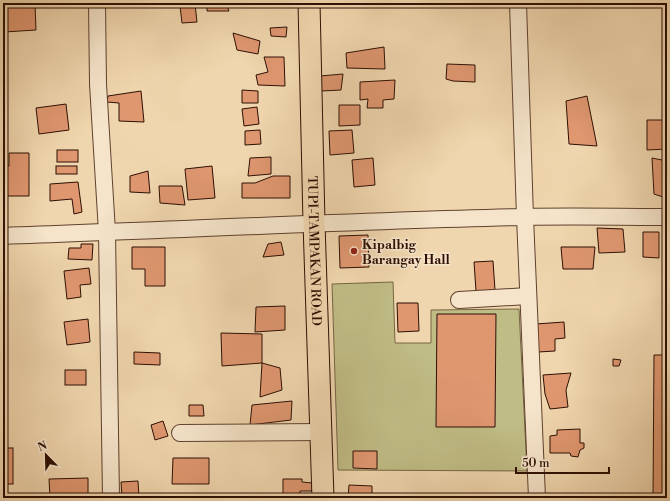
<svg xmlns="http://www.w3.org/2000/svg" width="670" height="501" font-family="'Libre Bodoni',serif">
<rect width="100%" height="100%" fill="#f0d6ae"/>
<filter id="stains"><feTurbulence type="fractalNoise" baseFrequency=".005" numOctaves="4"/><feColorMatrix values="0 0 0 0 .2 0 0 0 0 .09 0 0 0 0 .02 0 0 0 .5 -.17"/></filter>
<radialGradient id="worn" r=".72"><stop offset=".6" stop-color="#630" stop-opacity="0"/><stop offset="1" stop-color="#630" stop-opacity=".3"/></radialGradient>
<path fill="#c0bc85" stroke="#766644" d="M 393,282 L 395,343 L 431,343 L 431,310 L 519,309 L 527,471 L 338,470 L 332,284 Z"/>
<g fill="#df9770" stroke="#2d0f03">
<path d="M 12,3 L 23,3 L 23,5 L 35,5 L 36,30 L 4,32 L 3,7 L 12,7 Z"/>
<path d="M 207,3 L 226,3 L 229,11 L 207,11 Z"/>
<path d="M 195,4 L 197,22 L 182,23 L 180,6 Z"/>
<path d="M 287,27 L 286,37 L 271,36 L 270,28 Z"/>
<path d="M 233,33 L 260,41 L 258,54 L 237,50 Z"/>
<path d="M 384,47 L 385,69 L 347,68 L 346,53 Z"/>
<path d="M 264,57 L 284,57 L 285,86 L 258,85 L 256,75 L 268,72 Z"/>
<path d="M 447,64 L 475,65 L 475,82 L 453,81 L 446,79 Z"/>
<path d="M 343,74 L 341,90 L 321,91 L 320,76 Z"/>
<path d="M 395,80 L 394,99 L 383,100 L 383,108 L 367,108 L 368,99 L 360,100 L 360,82 Z"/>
<path d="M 242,90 L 258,91 L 258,103 L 242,103 Z"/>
<path d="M 141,91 L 144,122 L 119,121 L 119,103 L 107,102 L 108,96 Z"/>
<path d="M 587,96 L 597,146 L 569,144 L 566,101 Z"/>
<path d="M 66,104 L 69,130 L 39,134 L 36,108 Z"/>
<path d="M 339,105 L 360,105 L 360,125 L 339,126 Z"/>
<path d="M 257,107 L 259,124 L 244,126 L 242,109 Z"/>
<path d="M 647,120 L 667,120 L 667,149 L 647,150 Z"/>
<path d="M 260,130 L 261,144 L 245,145 L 245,131 Z"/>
<path d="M 352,130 L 354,153 L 330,155 L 329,131 Z"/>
<rect x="57" y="150" width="21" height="12"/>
<path d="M 9,153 L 29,153 L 29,196 L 7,196 L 7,177 L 3,177 L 3,166 L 9,166 Z"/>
<path d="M 271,157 L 271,174 L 248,176 L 250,158 Z"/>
<path d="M 373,158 L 375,185 L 354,187 L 352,160 Z"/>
<path d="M 652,158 L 662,160 L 667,159 L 667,196 L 663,197 L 654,194 Z"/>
<rect x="56" y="166" width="21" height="8"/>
<path d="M 212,166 L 215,198 L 188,200 L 185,169 Z"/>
<path d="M 148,171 L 150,193 L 130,192 L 130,176 Z"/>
<path d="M 273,176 L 290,176 L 290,198 L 242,198 L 242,183 L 255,183 Z"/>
<path d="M 78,182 L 82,212 L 74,214 L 72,199 L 50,201 L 50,184 Z"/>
<path d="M 159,186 L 182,186 L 185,205 L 160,203 Z"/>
<path d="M 597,228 L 623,229 L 625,252 L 599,253 Z"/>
<path d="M 643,232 L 659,232 L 659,258 L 643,257 Z"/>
<path d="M 368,235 L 369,267 L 340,268 L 339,236 Z"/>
<path d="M 281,242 L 284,255 L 263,257 L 268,244 Z"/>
<path d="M 81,244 L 93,244 L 92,260 L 68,259 L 69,248 L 81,248 Z"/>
<path d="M 132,247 L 165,247 L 165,286 L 145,286 L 145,269 L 132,269 Z"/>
<path d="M 561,247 L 595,247 L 593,269 L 563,269 Z"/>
<path d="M 493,261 L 495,290 L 476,291 L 474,262 Z"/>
<path d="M 89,268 L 91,284 L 80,285 L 81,297 L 67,299 L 64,271 Z"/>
<path d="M 397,303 L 418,303 L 419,331 L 398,332 Z"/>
<path d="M 285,306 L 285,330 L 255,332 L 256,307 Z"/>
<path d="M 437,314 L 496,314 L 495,427 L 436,427 Z"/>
<path d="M 88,319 L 90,342 L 67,345 L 64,322 Z"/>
<path d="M 564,322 L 565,338 L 555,339 L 555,351 L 538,352 L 536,324 Z"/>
<path d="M 221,333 L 262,334 L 262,363 L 222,366 Z"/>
<path d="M 134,352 L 160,353 L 160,365 L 134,364 Z"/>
<path d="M 654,355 L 667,355 L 667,498 L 653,498 Z"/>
<path d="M 613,359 L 621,360 L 619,366 L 613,366 Z"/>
<path d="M 262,363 L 280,368 L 282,390 L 260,397 Z"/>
<rect x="65" y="370" width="21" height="15"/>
<path d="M 571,373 L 566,390 L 568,407 L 550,409 L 545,394 L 543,375 Z"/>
<path d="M 292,401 L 291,420 L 250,425 L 252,405 Z"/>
<path d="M 189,405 L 203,405 L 204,416 L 189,416 Z"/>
<path d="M 163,421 L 168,436 L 155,440 L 151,425 Z"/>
<path d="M 580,429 L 580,443 L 584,443 L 584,448 L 580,450 L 578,457 L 571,456 L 570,453 L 550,453 L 550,436 L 557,435 L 557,430 Z"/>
<rect x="3" y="448" width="10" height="36"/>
<path d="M 353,451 L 377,451 L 377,469 L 353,468 Z"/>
<path d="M 173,458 L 209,458 L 209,484 L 172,484 Z"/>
<path d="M 88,478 L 88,498 L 48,498 L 50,498 L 49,479 Z"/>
<path d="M 283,479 L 302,479 L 302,482 L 312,483 L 312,491 L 300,491 L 300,498 L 283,498 Z"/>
<path d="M 138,481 L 139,498 L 122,498 L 121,482 Z"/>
<path d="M 349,485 L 372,486 L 372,498 L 348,498 Z"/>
</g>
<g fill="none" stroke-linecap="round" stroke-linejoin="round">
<defs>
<g id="minor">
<path d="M 97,3 L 98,84 L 107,232 L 111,498"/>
<path d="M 518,3 L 525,217 L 537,498"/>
<path d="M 3,236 C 177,230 350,221 523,217 C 571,216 619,217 667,217"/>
<path d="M 459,300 L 528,296"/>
<path d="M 180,433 L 321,432"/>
</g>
<g id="major">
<path id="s1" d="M 309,3 L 314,223 L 323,498"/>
</g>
</defs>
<use href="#minor" stroke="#5e412e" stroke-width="18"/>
<use href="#major" stroke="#2d0f03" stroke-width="23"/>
<use href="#minor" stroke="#f5e4ca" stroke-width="16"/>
<use href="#major" stroke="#f0d6ae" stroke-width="21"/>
</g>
<circle fill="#8f2418" stroke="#f5e4ca" stroke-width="1.5" cx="354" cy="251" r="4"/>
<g text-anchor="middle" stroke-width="3" stroke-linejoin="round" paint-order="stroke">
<g font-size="13" font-weight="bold" fill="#2d0f03" stroke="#f5e4ca" text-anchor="start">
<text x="362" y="249">Kipalbig<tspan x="362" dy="15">Barangay Hall</tspan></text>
</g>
<g font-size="13" fill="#2d0f03" stroke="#f5e4ca">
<text dy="5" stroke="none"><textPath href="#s1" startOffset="248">TUPI-TAMPAKAN ROAD</textPath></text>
</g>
</g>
<rect width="670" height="501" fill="none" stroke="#f0d6ae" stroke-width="16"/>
<rect x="4" y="4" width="662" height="493" fill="none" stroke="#2d0f03" stroke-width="2"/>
<rect x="8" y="8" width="654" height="485" fill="none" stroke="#2d0f03"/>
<g transform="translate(46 455) rotate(337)" stroke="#f5e4ca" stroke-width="3" paint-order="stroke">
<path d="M0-3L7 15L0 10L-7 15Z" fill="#2d0f03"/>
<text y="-6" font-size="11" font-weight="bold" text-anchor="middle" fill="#2d0f03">N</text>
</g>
<path d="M516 467v6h93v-6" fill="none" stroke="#2d0f03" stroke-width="2"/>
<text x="522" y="467" font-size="12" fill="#2d0f03" stroke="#f5e4ca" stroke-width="3" paint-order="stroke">50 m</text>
<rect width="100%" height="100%" filter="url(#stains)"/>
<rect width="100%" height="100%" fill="url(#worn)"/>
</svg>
